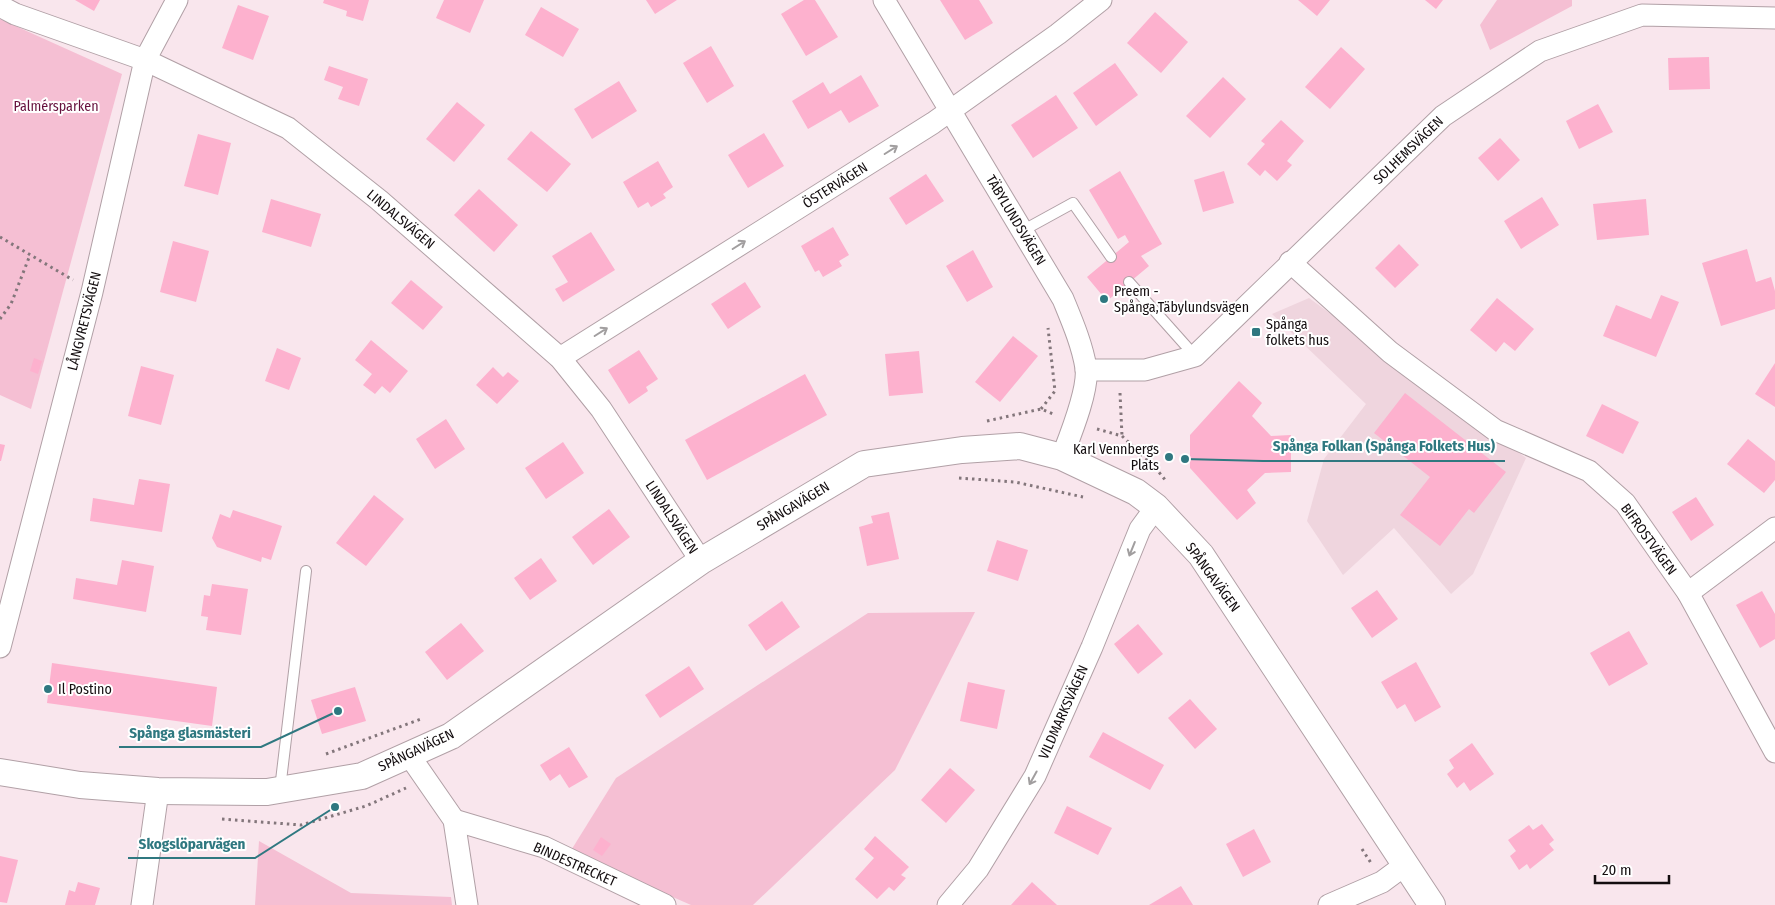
<svg xmlns="http://www.w3.org/2000/svg" width="1775" height="905" font-family="'Fira Sans Condensed',sans-serif">
<rect width="100%" height="100%" fill="#f9e6ed"/>
<path fill="#efd5de" d="M 1309,298 L 1526,458 L 1473,574 L 1451,594 L 1394,528 L 1343,575 L 1307,521 L 1324,459 L 1366,404 L 1272,314 Z"/>
<g fill="#f5bfd3">
<path d="M 1497,0 L 1572,0 L 1572,6 L 1490,50 L 1480,25 Z"/>
<path d="M 0,19 L 122,74 L 31,409 L 0,395 Z"/>
<path d="M 975,612 L 895,770 L 753,905 L 691,905 L 570,852 L 616,778 L 868,613 Z"/>
<path d="M 259,841 L 351,893 L 451,897 L 452,905 L 255,905 Z"/>
</g>
<g fill="#fdb1ce">
<path d="M 75,0 L 100,0 L 94,11 Z"/>
<path d="M 324,0 L 369,0 L 363,21 L 346,16 L 347,11 L 323,3 Z"/>
<path d="M 444,0 L 484,0 L 470,33 L 436,18 Z"/>
<path d="M 646,0 L 677,0 L 655,14 Z"/>
<path d="M 804,0 L 815,0 L 838,37 L 806,56 L 781,14 Z"/>
<path d="M 940,0 L 979,0 L 993,23 L 965,40 Z"/>
<path d="M 1298,0 L 1330,0 L 1317,16 Z"/>
<path d="M 1425,0 L 1443,0 L 1436,9 Z"/>
<path d="M 238,5 L 269,16 L 253,60 L 222,48 Z"/>
<path d="M 541,7 L 579,29 L 563,57 L 525,35 Z"/>
<path d="M 1155,12 L 1188,42 L 1161,73 L 1127,43 Z"/>
<path d="M 711,46 L 734,86 L 707,103 L 683,63 Z"/>
<path d="M 1341,47 L 1365,69 L 1330,109 L 1305,87 Z"/>
<path d="M 1709,57 L 1710,89 L 1669,90 L 1668,58 Z"/>
<path d="M 1115,63 L 1138,95 L 1096,126 L 1073,93 Z"/>
<path d="M 329,66 L 368,79 L 359,106 L 338,99 L 343,87 L 324,80 Z"/>
<path d="M 861,75 L 879,106 L 849,123 L 841,110 L 808,129 L 792,101 L 823,82 L 830,94 Z"/>
<path d="M 1223,77 L 1246,99 L 1210,138 L 1186,116 Z"/>
<path d="M 619,81 L 637,111 L 592,139 L 574,109 Z"/>
<path d="M 1056,95 L 1078,128 L 1033,158 L 1011,125 Z"/>
<path d="M 457,102 L 485,125 L 454,162 L 426,139 Z"/>
<path d="M 1598,104 L 1613,132 L 1579,149 L 1566,121 Z"/>
<path d="M 1281,120 L 1304,141 L 1287,161 L 1292,165 L 1277,181 L 1265,170 L 1260,176 L 1247,164 L 1265,144 L 1261,141 Z"/>
<path d="M 531,131 L 571,164 L 547,192 L 507,159 Z"/>
<path d="M 764,133 L 784,166 L 748,188 L 728,155 Z"/>
<path d="M 198,134 L 231,143 L 218,195 L 184,186 Z"/>
<path d="M 1500,138 L 1520,160 L 1498,181 L 1478,158 Z"/>
<path d="M 658,161 L 673,187 L 663,194 L 666,198 L 651,207 L 648,202 L 638,208 L 623,182 Z"/>
<path d="M 1120,171 L 1162,244 L 1141,256 L 1149,266 L 1107,301 L 1087,277 L 1129,242 L 1125,235 L 1118,239 L 1089,190 Z"/>
<path d="M 1224,171 L 1234,203 L 1203,212 L 1194,180 Z"/>
<path d="M 926,174 L 944,201 L 906,225 L 889,198 Z"/>
<path d="M 479,189 L 518,225 L 494,252 L 454,215 Z"/>
<path d="M 1542,197 L 1559,225 L 1521,249 L 1504,221 Z"/>
<path d="M 271,199 L 321,214 L 311,247 L 262,232 Z"/>
<path d="M 1646,199 L 1649,235 L 1597,240 L 1593,204 Z"/>
<path d="M 833,227 L 849,255 L 839,261 L 842,266 L 823,277 L 819,270 L 815,272 L 801,246 Z"/>
<path d="M 591,232 L 615,270 L 563,302 L 555,289 L 568,282 L 552,256 Z"/>
<path d="M 173,241 L 209,251 L 196,302 L 160,292 Z"/>
<path d="M 1399,244 L 1419,265 L 1395,288 L 1375,268 Z"/>
<path d="M 1747,249 L 1756,282 L 1771,277 L 1775,291 L 1775,309 L 1721,326 L 1702,263 Z"/>
<path d="M 973,250 L 993,287 L 967,302 L 946,266 Z"/>
<path d="M 411,280 L 443,307 L 423,330 L 391,303 Z"/>
<path d="M 745,282 L 761,307 L 728,329 L 711,304 Z"/>
<path d="M 1661,295 L 1679,302 L 1656,357 L 1603,336 L 1616,305 L 1651,319 Z"/>
<path d="M 1497,298 L 1534,329 L 1515,351 L 1504,342 L 1496,352 L 1470,330 Z"/>
<path d="M 1013,336 L 1038,356 L 1000,402 L 975,382 Z"/>
<path d="M 371,340 L 408,371 L 390,393 L 382,386 L 375,394 L 363,385 L 372,374 L 355,360 Z"/>
<path d="M 277,348 L 301,358 L 289,390 L 265,381 Z"/>
<path d="M 639,350 L 658,379 L 646,387 L 648,391 L 629,404 L 608,370 Z"/>
<path d="M 919,351 L 923,393 L 889,396 L 885,354 Z"/>
<path d="M 34,358 L 42,361 L 38,374 L 30,371 Z"/>
<path d="M 1775,363 L 1775,407 L 1755,394 Z"/>
<path d="M 141,366 L 174,375 L 161,425 L 128,416 Z"/>
<path d="M 493,367 L 503,377 L 508,372 L 519,381 L 497,404 L 476,385 Z"/>
<path d="M 805,374 L 827,415 L 707,480 L 685,440 Z"/>
<path d="M 1239,381 L 1262,403 L 1252,416 L 1271,436 L 1291,435 L 1291,472 L 1265,473 L 1247,490 L 1256,503 L 1237,520 L 1190,468 L 1190,435 Z"/>
<path d="M 1405,393 L 1506,472 L 1474,513 L 1469,509 L 1440,546 L 1400,515 L 1430,477 L 1374,433 Z"/>
<path d="M 1602,404 L 1639,422 L 1623,454 L 1586,436 Z"/>
<path d="M 446,419 L 465,449 L 435,469 L 416,439 Z"/>
<path d="M 1748,439 L 1775,461 L 1775,480 L 1764,493 L 1727,464 Z"/>
<path d="M 563,442 L 584,473 L 546,499 L 525,468 Z"/>
<path d="M 0,444 L 5,445 L 1,461 L 0,461 Z"/>
<path d="M 139,479 L 170,484 L 162,532 L 90,521 L 93,498 L 134,505 Z"/>
<path d="M 374,495 L 404,519 L 366,566 L 336,543 Z"/>
<path d="M 1696,497 L 1714,525 L 1691,541 L 1672,512 Z"/>
<path d="M 609,509 L 630,537 L 593,565 L 572,537 Z"/>
<path d="M 233,510 L 282,526 L 271,560 L 262,557 L 261,562 L 217,547 L 212,538 L 220,514 L 230,518 Z"/>
<path d="M 889,512 L 899,559 L 867,566 L 859,527 L 873,523 L 871,516 Z"/>
<path d="M 997,540 L 1028,550 L 1018,581 L 987,571 Z"/>
<path d="M 541,558 L 557,581 L 530,600 L 514,578 Z"/>
<path d="M 122,560 L 154,566 L 146,612 L 73,599 L 76,578 L 117,585 Z"/>
<path d="M 212,584 L 248,589 L 241,635 L 206,630 L 208,617 L 201,616 L 204,595 L 210,596 Z"/>
<path d="M 1377,590 L 1398,619 L 1372,638 L 1351,608 Z"/>
<path d="M 1762,591 L 1775,614 L 1775,639 L 1760,648 L 1736,605 Z"/>
<path d="M 782,601 L 800,627 L 766,651 L 748,625 Z"/>
<path d="M 461,623 L 484,651 L 447,680 L 425,652 Z"/>
<path d="M 1138,624 L 1163,654 L 1138,674 L 1114,644 Z"/>
<path d="M 1629,631 L 1648,664 L 1609,686 L 1590,653 Z"/>
<path d="M 1416,662 L 1441,707 L 1415,722 L 1405,704 L 1397,709 L 1381,682 Z"/>
<path d="M 52,663 L 217,687 L 212,726 L 47,703 Z"/>
<path d="M 689,666 L 704,689 L 660,718 L 645,695 Z"/>
<path d="M 968,682 L 1005,690 L 997,729 L 960,721 Z"/>
<path d="M 355,687 L 366,721 L 322,734 L 311,700 Z"/>
<path d="M 1190,699 L 1217,729 L 1195,749 L 1168,718 Z"/>
<path d="M 1103,732 L 1164,765 L 1150,790 L 1089,757 Z"/>
<path d="M 1472,743 L 1494,774 L 1470,791 L 1464,782 L 1457,788 L 1447,774 L 1454,768 L 1449,760 Z"/>
<path d="M 569,747 L 588,777 L 569,788 L 560,774 L 550,781 L 540,765 Z"/>
<path d="M 950,768 L 975,790 L 946,823 L 921,800 Z"/>
<path d="M 1067,806 L 1112,828 L 1098,855 L 1054,833 Z"/>
<path d="M 1542,824 L 1554,840 L 1549,844 L 1554,850 L 1530,869 L 1527,864 L 1519,870 L 1510,856 L 1516,851 L 1508,840 L 1529,825 L 1533,830 Z"/>
<path d="M 1254,829 L 1271,862 L 1243,877 L 1226,844 Z"/>
<path d="M 875,836 L 909,867 L 901,875 L 906,878 L 894,891 L 889,887 L 877,899 L 855,879 L 874,858 L 864,849 Z"/>
<path d="M 601,837 L 611,844 L 602,856 L 593,850 Z"/>
<path d="M 0,856 L 18,860 L 7,903 L 0,902 Z"/>
<path d="M 78,882 L 100,888 L 95,905 L 65,905 L 69,890 L 75,892 Z"/>
<path d="M 1032,882 L 1057,905 L 1011,905 Z"/>
<path d="M 1181,886 L 1193,905 L 1149,905 Z"/>
</g>
<g fill="none" stroke-linecap="round" stroke-linejoin="round">
<defs>
<g id="service">
<path d="M 1022,231 L 1073,203 L 1111,257"/>
<path d="M 1129,282 L 1195,356"/>
<path d="M 280,789 L 306,571"/>
</g>
<g id="minor">
<path d="M 884,0 L 1063,299 C 1072,321 1082,344 1086,368 C 1089,390 1070,436 1062,457"/>
<path d="M 0,6 L 15,14 L 145,60 L 288,128 L 379,200 L 560,358 L 601,409 L 701,561"/>
<path d="M 1290,262 L 1390,352 L 1495,430 L 1589,471 L 1625,503 L 1688,593 L 1775,752"/>
<path d="M 560,358 L 933,123 L 1058,34 L 1101,0"/>
<path d="M 1086,370 L 1145,370 L 1195,356 L 1443,116 L 1540,51 L 1642,15 L 1775,18"/>
<path d="M 1688,593 L 1775,528"/>
<path d="M 0,647 L 92,292 L 145,60 L 177,0"/>
<path d="M 409,755 L 454,820 L 467,905"/>
<path d="M 454,820 L 544,847 L 665,905"/>
<path d="M 142,905 L 158,791"/>
<path d="M 948,905 L 978,869 L 1035,776 L 1092,647 L 1140,529 L 1156,507"/>
<path d="M 1329,905 L 1382,882 L 1405,865"/>
</g>
<path id="tertiary" d="M 0,772 L 80,785 L 158,791 L 267,792 L 362,776 L 451,736 L 701,561 L 864,464 L 962,450 L 1020,446 L 1062,457 L 1136,492 L 1156,507 L 1201,555 L 1432,905"/>
</defs>
<use href="#service" stroke="#b1a0a6" stroke-width="12"/>
<use href="#minor" stroke="#b1a0a6" stroke-width="23"/>
<use href="#tertiary" stroke="#b1a0a6" stroke-width="28"/>
<g stroke="#83767b" stroke-width="3" stroke-dasharray="2.5 4" stroke-linecap="butt">
<path d="M 0,237 L 73,280"/>
<path d="M 0,319 L 11,304 L 30,255"/>
<path d="M 1120,393 L 1122,436"/>
<path d="M 1041,409 L 1055,391 L 1048,328"/>
<path d="M 987,421 L 1041,409 L 1053,414"/>
<path d="M 1097,429 L 1122,436 L 1154,466 L 1166,481"/>
<path d="M 959,478 L 1015,482 L 1083,497"/>
<path d="M 326,754 L 421,719"/>
<path d="M 222,819 L 301,825 L 366,806 L 406,788"/>
<path d="M 1362,849 L 1371,863"/>
</g>
<use href="#service" stroke="#fff" stroke-width="10"/>
<use href="#minor" stroke="#fff" stroke-width="21"/>
<use href="#tertiary" stroke="#fff" stroke-width="26"/>
</g>
<defs><path id="oneway-shaft" d="M-6 0H5M1.5-3L5.5 0L1.5 3" fill="none" stroke-width="1.6" stroke-linecap="round" stroke-linejoin="round" transform="scale(1.25)"/></defs>
<g stroke="#a19e9f">
<use href="#oneway-shaft" transform="translate(891 150) rotate(-32)"/>
<use href="#oneway-shaft" transform="translate(739 245) rotate(-32)"/>
<use href="#oneway-shaft" transform="translate(601 332) rotate(-32)"/>
<use href="#oneway-shaft" transform="translate(1132 549) rotate(112)"/>
<use href="#oneway-shaft" transform="translate(1033 778) rotate(119)"/>
</g>
<g fill="#2f7880" stroke="#fff" stroke-width="2">
<circle cx="1104" cy="299" r="5"/>
<rect x="1251" y="327" width="10" height="10" rx="2.5"/>
<circle cx="1169" cy="457" r="5"/>
<circle cx="48" cy="689" r="5"/>
</g>
<g text-anchor="middle" stroke-width="4" stroke-linejoin="round" paint-order="stroke">
<g font-size="14" fill="#66103d" stroke="#fff">
<text x="56" y="111">Palmérsparken</text>
</g>
<g font-size="14" fill="#130d0f" stroke="#fff">
<text transform="translate(1408 150) rotate(-44)" y="5">SOLHEMSVÄGEN</text>
<text transform="translate(835 185) rotate(-32)" y="5">ÖSTERVÄGEN</text>
<text transform="translate(401 219) rotate(40)" y="5">LINDALSVÄGEN</text>
<text transform="translate(1016 220) rotate(59)" y="5">TÄBYLUNDSVÄGEN</text>
<text transform="translate(84 321) rotate(-76)" y="5">LÅNGVRETSVÄGEN</text>
<text transform="translate(793 506) rotate(-31)" y="5">SPÅNGAVÄGEN</text>
<text transform="translate(672 517) rotate(57)" y="5">LINDALSVÄGEN</text>
<text transform="translate(1649 539) rotate(54)" y="5">BIFROSTVÄGEN</text>
<text transform="translate(1213 577) rotate(54)" y="5">SPÅNGAVÄGEN</text>
<text transform="translate(1063 712) rotate(-66)" y="5">VILDMARKSVÄGEN</text>
<text transform="translate(416 750) rotate(-25)" y="5">SPÅNGAVÄGEN</text>
<text transform="translate(575 864) rotate(24)" y="5">BINDESTRECKET</text>
</g>
<g font-size="14" fill="#130d0f" stroke="#fff" text-anchor="start">
<text x="1114" y="296">Preem -<tspan x="1114" dy="16">Spånga,Täbylundsvägen</tspan></text>
<text x="1266" y="329">Spånga<tspan x="1266" dy="16">folkets hus</tspan></text>
<text x="1159" y="454" text-anchor="end">Karl Vennbergs<tspan x="1159" dy="16">Plats</tspan></text>
<text x="58" y="694">Il Postino</text>
</g>
</g>
<path fill="none" stroke="#2f7880" stroke-width="2" d="M1185 459L1263 461H1505M338 711L261 747H119M335 807L255 858H128"/>
<g fill="#2f7880" stroke="#fff" stroke-width="2">
<circle cx="1185" cy="459" r="5"/>
<circle cx="338" cy="711" r="5"/>
<circle cx="335" cy="807" r="5"/>
</g>
<g font-size="15" text-anchor="middle" font-weight="bold" fill="#2f7880" stroke="#fff" stroke-width="4" stroke-linejoin="round" paint-order="stroke">
<text x="1384" y="451">Spånga Folkan (Spånga Folkets Hus)</text>
<text x="190" y="738">Spånga glasmästeri</text>
<text x="192" y="849">Skogslöparvägen</text>
</g>
<path d="M1595 875v8h74v-8" fill="none" stroke="#130d0f" stroke-width="2.5"/>
<text x="1602" y="875" font-size="15" fill="#130d0f" stroke="#ffffff" stroke-width="4" paint-order="stroke">20 m</text>
</svg>
